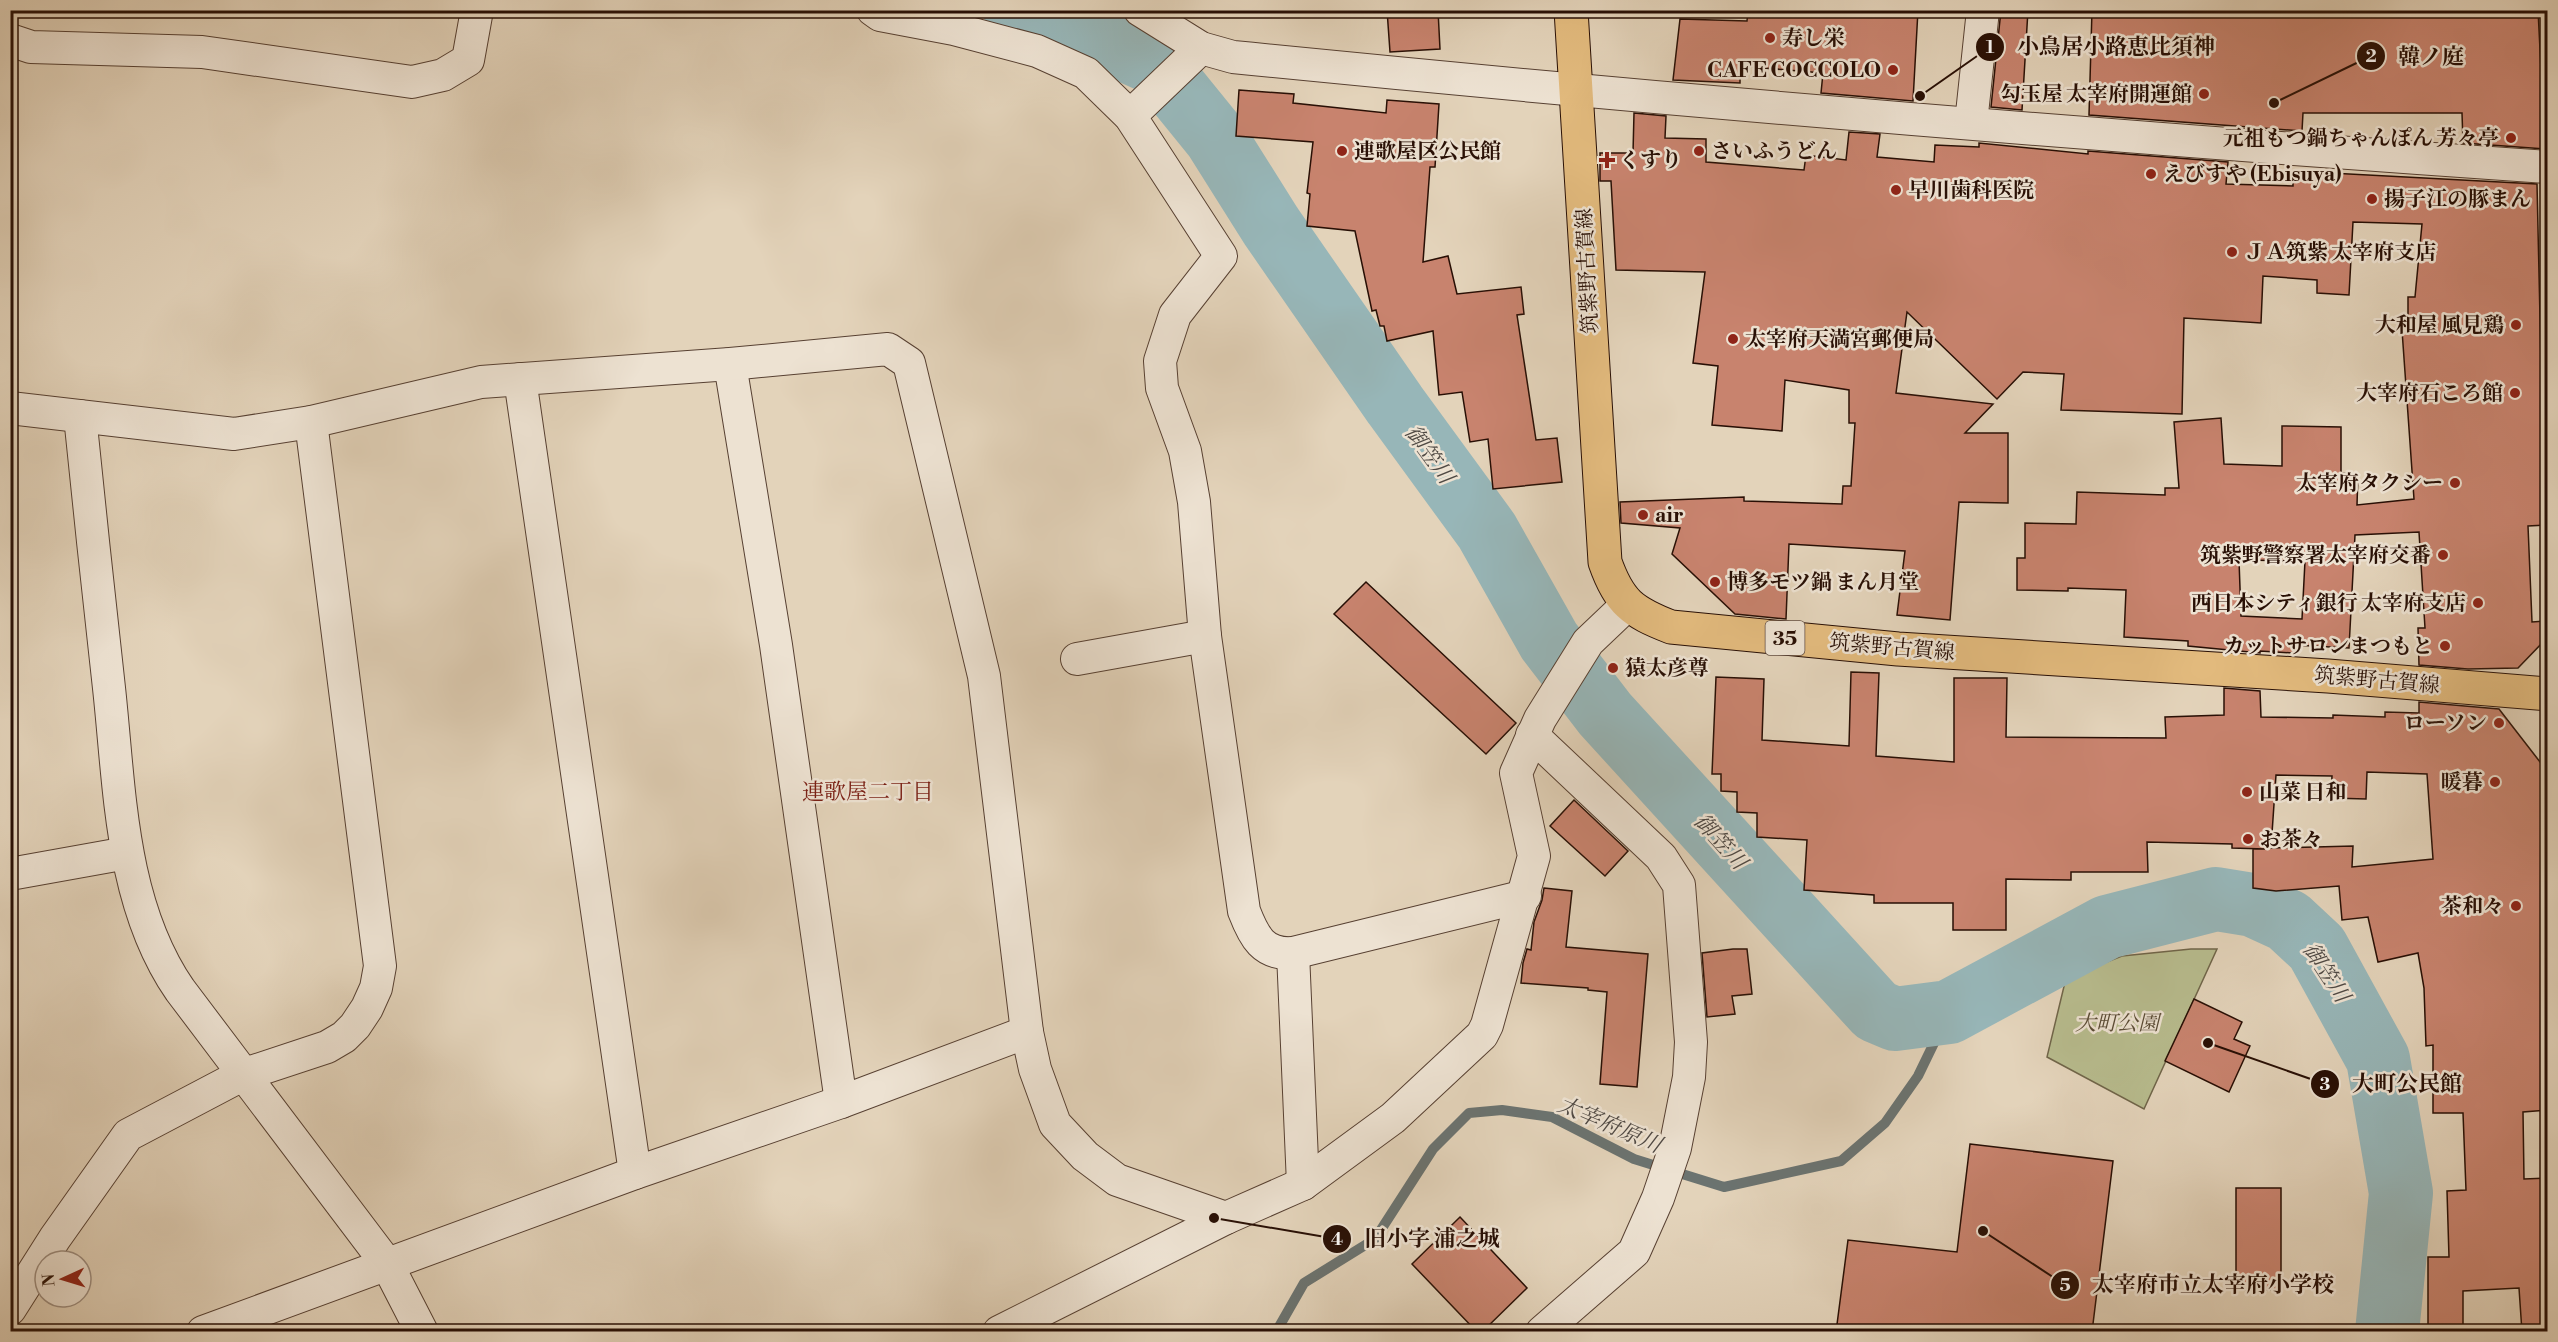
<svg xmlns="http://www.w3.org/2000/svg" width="2558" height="1342" font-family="'Libre Bodoni','Noto Serif JP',serif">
<rect width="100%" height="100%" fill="#e3d3ba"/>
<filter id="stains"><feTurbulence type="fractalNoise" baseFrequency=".00333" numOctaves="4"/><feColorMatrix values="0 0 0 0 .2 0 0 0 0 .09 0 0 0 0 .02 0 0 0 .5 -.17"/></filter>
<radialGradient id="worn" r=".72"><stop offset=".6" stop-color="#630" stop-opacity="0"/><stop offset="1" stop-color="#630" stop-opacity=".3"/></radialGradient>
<path fill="#b7bb8d" stroke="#706549" stroke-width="1.5" d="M 2191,949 L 2217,949 L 2144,1109 L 2047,1057 L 2066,978 L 2122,956 Z"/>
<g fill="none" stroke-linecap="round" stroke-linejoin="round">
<path stroke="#6b7370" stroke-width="10" d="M 1276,1332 L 1304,1283 L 1375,1239 L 1433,1149 L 1469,1113 L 1502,1110 L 1552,1117 L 1634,1159 L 1724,1187 L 1841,1161 L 1885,1123 L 1918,1076 L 1949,1012"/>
<path stroke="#97b6b8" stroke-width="64" d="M 1015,10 L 1086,32 L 1155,63 L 1215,137 L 1271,226 L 1395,405 L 1487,531 L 1549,641 L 1605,714 L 1876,1011 L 1895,1019 L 1949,1012 L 2107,927 L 2216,899 L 2253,905 L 2288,921 L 2317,948 L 2378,1059 L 2401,1193 L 2387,1332"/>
</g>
<g fill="#c8836e" stroke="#280f05" stroke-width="1.5" fill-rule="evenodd">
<path d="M 1387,10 L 1438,10 L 1440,49 L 1390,52 Z"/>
<path d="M 1748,10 L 1918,10 L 1913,101 L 1821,93 L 1823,73 L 1740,66 L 1740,83 L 1673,80 L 1680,19 L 1747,21 Z"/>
<path d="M 2001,10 L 2028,10 L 2022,110 L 1991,107 Z"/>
<path d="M 2092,10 L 2538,10 L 2545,149 L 2463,143 L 2462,113 L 2303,113 L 2302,131 L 2089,115 Z"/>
<path d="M 1239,90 L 1294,94 L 1293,103 L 1386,113 L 1387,100 L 1439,104 L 1435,167 L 1430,167 L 1423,262 L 1448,256 L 1457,294 L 1521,287 L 1524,314 L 1517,315 L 1536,440 L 1557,438 L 1562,482 L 1493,489 L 1488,439 L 1470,442 L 1462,392 L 1439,395 L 1433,331 L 1387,341 L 1384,326 L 1380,326 L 1376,310 L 1372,311 L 1355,231 L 1307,226 L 1310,194 L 1307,193 L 1313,142 L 1236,136 Z"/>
<path d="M 1634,113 L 1666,116 L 1665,138 L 1706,139 L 1706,162 L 1804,170 L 1806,155 L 1846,160 L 1849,132 L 1880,134 L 1877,157 L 1934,162 L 1935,145 L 1979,147 L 1979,143 L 2088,154 L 2088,151 L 2228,162 L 2226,184 L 2293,186 L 2293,171 L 2537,184 L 2541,363 L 2547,363 L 2547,525 L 2528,526 L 2532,622 L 2547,621 L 2547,638 L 2518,668 L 2468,669 L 2419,665 L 2418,628 L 2425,628 L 2419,532 L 2355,535 L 2349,648 L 2294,645 L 2293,653 L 2260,651 L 2260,653 L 2188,646 L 2188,641 L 2124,637 L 2126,590 L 2068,588 L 2068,591 L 2017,590 L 2017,558 L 2025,558 L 2025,523 L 2076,524 L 2077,492 L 2165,495 L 2165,488 L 2179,488 L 2174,422 L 2221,418 L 2224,464 L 2282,466 L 2282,426 L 2341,427 L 2341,473 L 2358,474 L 2357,505 L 2414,499 L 2401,316 L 2408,316 L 2408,297 L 2415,297 L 2422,224 L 2353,222 L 2349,295 L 2317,293 L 2317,280 L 2263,276 L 2261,323 L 2184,318 L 2182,414 L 2061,410 L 2064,374 L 2023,372 L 1997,399 L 1907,312 L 1896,393 L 1993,404 L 1965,433 L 2008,433 L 2008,503 L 1959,502 L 1950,620 L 1897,615 L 1905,551 L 1789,544 L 1786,619 L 1735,614 L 1672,554 L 1680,528 L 1621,523 L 1620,502 L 1744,497 L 1744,501 L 1842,504 L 1843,486 L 1851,486 L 1855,423 L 1849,423 L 1849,390 L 1785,380 L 1782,431 L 1712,425 L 1718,366 L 1693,363 L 1705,272 L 1616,270 L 1611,181 L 1600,181 L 1600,153 L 1633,153 ZM 2239,560 L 2305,561 L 2302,619 L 2241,616 Z"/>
<path d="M 1366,582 L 1516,723 L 1486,754 L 1334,614 Z"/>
<path d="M 1851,672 L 1879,673 L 1876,756 L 1954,762 L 1954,678 L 2007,678 L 2006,737 L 2166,738 L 2165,717 L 2224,715 L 2224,688 L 2260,691 L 2261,717 L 2333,718 L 2333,715 L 2385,717 L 2385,712 L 2419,713 L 2419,702 L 2499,709 L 2547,771 L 2547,1110 L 2523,1112 L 2524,1179 L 2547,1178 L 2547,1332 L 2522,1332 L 2519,1288 L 2463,1291 L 2463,1325 L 2428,1325 L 2428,1257 L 2449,1257 L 2447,1191 L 2466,1190 L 2463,1113 L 2433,1113 L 2433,1045 L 2426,1046 L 2424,988 L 2418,953 L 2378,962 L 2368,917 L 2342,920 L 2339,886 L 2276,891 L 2253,888 L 2253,849 L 2265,849 L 2232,848 L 2232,844 L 2147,842 L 2148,872 L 2071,872 L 2071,880 L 2006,879 L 2006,930 L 1953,930 L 1953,903 L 1874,903 L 1874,895 L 1804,890 L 1807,840 L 1757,837 L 1757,813 L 1737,812 L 1737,792 L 1721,791 L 1721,774 L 1712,774 L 1716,677 L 1764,679 L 1762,740 L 1849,746 ZM 2367,772 L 2427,774 L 2433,859 L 2352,867 L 2353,846 L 2271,848 L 2276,775 L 2332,776 L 2331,798 L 2366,799 Z"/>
<path d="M 1574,800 L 1628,851 L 1605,876 L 1550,826 Z"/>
<path d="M 1544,888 L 1572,891 L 1566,947 L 1648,954 L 1637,1087 L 1600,1084 L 1607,992 L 1588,990 L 1588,988 L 1521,983 L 1523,963 L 1527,949 L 1531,950 L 1534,922 L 1542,900 Z"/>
<path d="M 1733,949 L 1747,949 L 1752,994 L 1732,996 L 1735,1014 L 1707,1017 L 1702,953 Z"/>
<path d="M 2194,999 L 2242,1022 L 2234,1039 L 2250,1046 L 2229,1092 L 2165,1061 Z"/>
<path d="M 1970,1144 L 2113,1161 L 2092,1332 L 1836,1332 L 1848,1240 L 1957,1252 Z"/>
<rect x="2236" y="1188" width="45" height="102"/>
<path d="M 1460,1217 L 1527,1288 L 1482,1332 L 1477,1332 L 1412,1264 Z"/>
</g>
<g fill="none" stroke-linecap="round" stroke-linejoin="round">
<defs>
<g id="street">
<path d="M 873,10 L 880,15 L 954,29 L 1037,51 L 1086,73 L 1130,116 L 1221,256 L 1175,315 L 1160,361 L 1162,388 L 1185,451 L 1194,502 L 1205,636 L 1244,911 C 1254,937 1263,955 1293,953 L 1525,896"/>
<path d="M 1140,10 L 1201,48 L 1233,57 C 1671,101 2109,137 2548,167"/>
<path d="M 10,40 L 31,47 L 202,52 L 412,82 L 443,75 L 468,60 L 477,10"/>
<path d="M 1130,116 L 1201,48"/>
<path d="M 1971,123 L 1983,10"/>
<path d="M 730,364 L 776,645 L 841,1102"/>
<path d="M 520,379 L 635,1173"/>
<path d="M 10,408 L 234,434 L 311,422 L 481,382 L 730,364 L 888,349 L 909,363 L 984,676 L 1027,1032 L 1035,1069 L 1055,1124 L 1085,1156 L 1117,1180 L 1226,1218"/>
<path d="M 80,416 C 89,507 99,597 109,688 C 120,789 120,903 180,990 L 387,1264 L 422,1332"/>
<path d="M 1077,659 L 1205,636"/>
<path d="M 1532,735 L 1661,857 L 1679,885 L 1691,1042 L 1689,1077 L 1675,1148 L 1658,1198 L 1634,1252 L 1542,1332"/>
<path d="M 10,874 L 127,853"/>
<path d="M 1293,953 L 1303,1184"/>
<path d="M 10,1309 L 55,1238 L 128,1135 L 242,1075 L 327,1047 L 344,1037 L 355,1026 L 367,1008 L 376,988 L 380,966 L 311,422"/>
<path d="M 203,1332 L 635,1173 L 841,1102 L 1027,1032"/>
<path d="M 999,1332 L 1226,1218 L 1303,1184 L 1393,1118 L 1482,1035 L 1487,1025 L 1534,856 L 1516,773 L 1540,719 L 1588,642 L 1628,604"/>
</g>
<path id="primary" d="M 1571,10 L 1605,562 C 1619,602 1632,612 1671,627 L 1898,649 L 2328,676 L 2548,694"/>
</defs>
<use href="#street" stroke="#574032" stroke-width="34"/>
<use href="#primary" stroke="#280f05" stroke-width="35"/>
<use href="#street" stroke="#ede2d2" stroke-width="32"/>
<use href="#primary" stroke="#e2ba7d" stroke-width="33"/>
</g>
<g fill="#8f2418" stroke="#ede2d2" stroke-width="2">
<circle cx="1770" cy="38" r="6"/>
<circle cx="1893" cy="70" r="6"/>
<circle cx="2204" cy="94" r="6"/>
<circle cx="2511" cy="138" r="6"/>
<circle cx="1342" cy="151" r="6"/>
<circle cx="1699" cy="151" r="6"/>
<path d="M1604 151h6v6h6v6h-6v6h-6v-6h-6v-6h6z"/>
<circle cx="2151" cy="174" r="6"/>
<circle cx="1896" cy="190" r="6"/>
<circle cx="2372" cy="199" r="6"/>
<circle cx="2232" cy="252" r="6"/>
<circle cx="2516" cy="325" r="6"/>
<circle cx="1733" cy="339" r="6"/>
<circle cx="2515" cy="393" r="6"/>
<circle cx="2455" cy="483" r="6"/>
<circle cx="1643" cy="515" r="6"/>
<circle cx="2443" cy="555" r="6"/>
<circle cx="1715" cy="582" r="6"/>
<circle cx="2478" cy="603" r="6"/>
<circle cx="2445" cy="646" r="6"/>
<circle cx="1613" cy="668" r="6"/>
<circle cx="2499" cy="723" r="6"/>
<circle cx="2495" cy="782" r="6"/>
<circle cx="2247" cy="792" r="6"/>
<circle cx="2248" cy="839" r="6"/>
<circle cx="2516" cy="906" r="6"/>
</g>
<g text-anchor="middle" stroke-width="5" stroke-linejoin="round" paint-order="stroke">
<rect fill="#ede2d2" stroke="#634e42" stroke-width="1.5" x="1765.5" y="621" width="39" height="34" rx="4.5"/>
<g font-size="20" font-weight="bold" fill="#280f05">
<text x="1785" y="645">35</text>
</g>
<g font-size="21" font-weight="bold" fill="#280f05" stroke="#ede2d2" text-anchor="start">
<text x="1782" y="45">寿し栄</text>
<text x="1881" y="77" text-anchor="end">CAFE COCCOLO</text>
<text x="2192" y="101" text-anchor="end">勾玉屋 太宰府開運館</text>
<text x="2499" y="145" text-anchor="end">元祖もつ鍋ちゃんぽん 芳々亭</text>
<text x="1354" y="158">連歌屋区公民館</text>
<text x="1711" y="158">さいふうどん</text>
<text x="1619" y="167">くすり</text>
<text x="2163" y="181">えびすや (Ebisuya)</text>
<text x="1908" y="197">早川歯科医院</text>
<text x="2384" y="206">揚子江の豚まん</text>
<text x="2244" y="259">ＪＡ筑紫 太宰府支店</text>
<text x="2504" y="332" text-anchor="end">大和屋 風見鶏</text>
<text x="1745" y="346">太宰府天満宮郵便局</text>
<text x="2503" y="400" text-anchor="end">大宰府石ころ館</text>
<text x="2443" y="490" text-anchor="end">太宰府タクシー</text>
<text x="1655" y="522">air</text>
<text x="2431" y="562" text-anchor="end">筑紫野警察署太宰府交番</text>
<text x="1727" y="589">博多モツ鍋 まん月堂</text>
<text x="2466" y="610" text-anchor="end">西日本シティ銀行 太宰府支店</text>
<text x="2433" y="653" text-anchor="end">カットサロンまつもと</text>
<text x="1625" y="675">猿太彦尊</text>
<text x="2487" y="730" text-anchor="end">ローソン</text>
<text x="2483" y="789" text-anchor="end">暖暮</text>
<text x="2259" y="799">山菜 日和</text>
<text x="2260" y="846">お茶々</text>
<text x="2504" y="913" text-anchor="end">茶和々</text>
</g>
<g font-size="21" fill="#280f05" stroke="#ede2d2">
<text transform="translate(1587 271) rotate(-93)" y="7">筑紫野古賀線</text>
<text transform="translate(1892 647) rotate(5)" y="7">筑紫野古賀線</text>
<text transform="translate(2377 680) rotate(5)" y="7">筑紫野古賀線</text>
</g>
<g font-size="21" font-style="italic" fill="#5a4b35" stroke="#ede2d2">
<text x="2117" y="1030">大町公園</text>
</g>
<g font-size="22" font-style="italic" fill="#4f4944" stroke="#ede2d2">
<text transform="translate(1430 454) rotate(54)" y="8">御笠川</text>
<text transform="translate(1721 841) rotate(48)" y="8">御笠川</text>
<text transform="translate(2327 972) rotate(57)" y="8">御笠川</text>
<text transform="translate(1610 1124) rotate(23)" y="8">太宰府原川</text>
</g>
<g font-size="22" fill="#7a1f14" stroke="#ede2d2">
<text x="868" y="799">連歌屋二丁目</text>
</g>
</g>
<path fill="none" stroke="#280f05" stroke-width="2" d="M1920 96L1990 47M2274 103L2371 56M2208 1043L2325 1084M1214 1218L1337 1239M1983 1231L2065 1285"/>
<g fill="#280f05" stroke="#ede2d2" stroke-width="2">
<circle cx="1920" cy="96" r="6"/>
<circle cx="2274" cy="103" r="6"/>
<circle cx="2208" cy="1043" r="6"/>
<circle cx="1214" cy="1218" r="6"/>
<circle cx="1983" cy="1231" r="6"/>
<circle cx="1990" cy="47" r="15"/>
<circle cx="2371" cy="56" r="15"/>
<circle cx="2325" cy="1084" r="15"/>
<circle cx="1337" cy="1239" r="15"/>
<circle cx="2065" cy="1285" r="15"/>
</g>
<g font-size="18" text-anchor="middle" font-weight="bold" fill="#fff">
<text x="1990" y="53">1</text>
<text x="2371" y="62">2</text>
<text x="2325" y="1090">3</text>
<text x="1337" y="1245">4</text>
<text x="2065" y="1291">5</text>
</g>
<g font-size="22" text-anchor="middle" font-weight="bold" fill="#280f05" stroke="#ede2d2" stroke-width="5" stroke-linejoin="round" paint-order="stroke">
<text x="2116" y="54">小鳥居小路恵比須神</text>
<text x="2431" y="64">韓ノ庭</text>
<text x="2407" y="1091">大町公民館</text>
<text x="1432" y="1246">旧小字 浦之城</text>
<text x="2213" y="1292">太宰府市立太宰府小学校</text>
</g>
<rect width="2558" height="1342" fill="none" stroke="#e3d3ba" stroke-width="36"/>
<rect x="12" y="12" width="2534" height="1318" fill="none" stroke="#280f05" stroke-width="3"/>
<rect x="18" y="18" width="2522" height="1306" fill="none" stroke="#280f05" stroke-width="1.5"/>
<g transform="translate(63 1279) rotate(266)"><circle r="28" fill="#ede2d2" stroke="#9e8e80" stroke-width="1.5"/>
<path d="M0-4.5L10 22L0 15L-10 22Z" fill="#8f2418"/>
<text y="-9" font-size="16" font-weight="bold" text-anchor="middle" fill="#280f05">N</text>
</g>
<rect width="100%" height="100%" filter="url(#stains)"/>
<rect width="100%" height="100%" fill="url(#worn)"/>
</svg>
